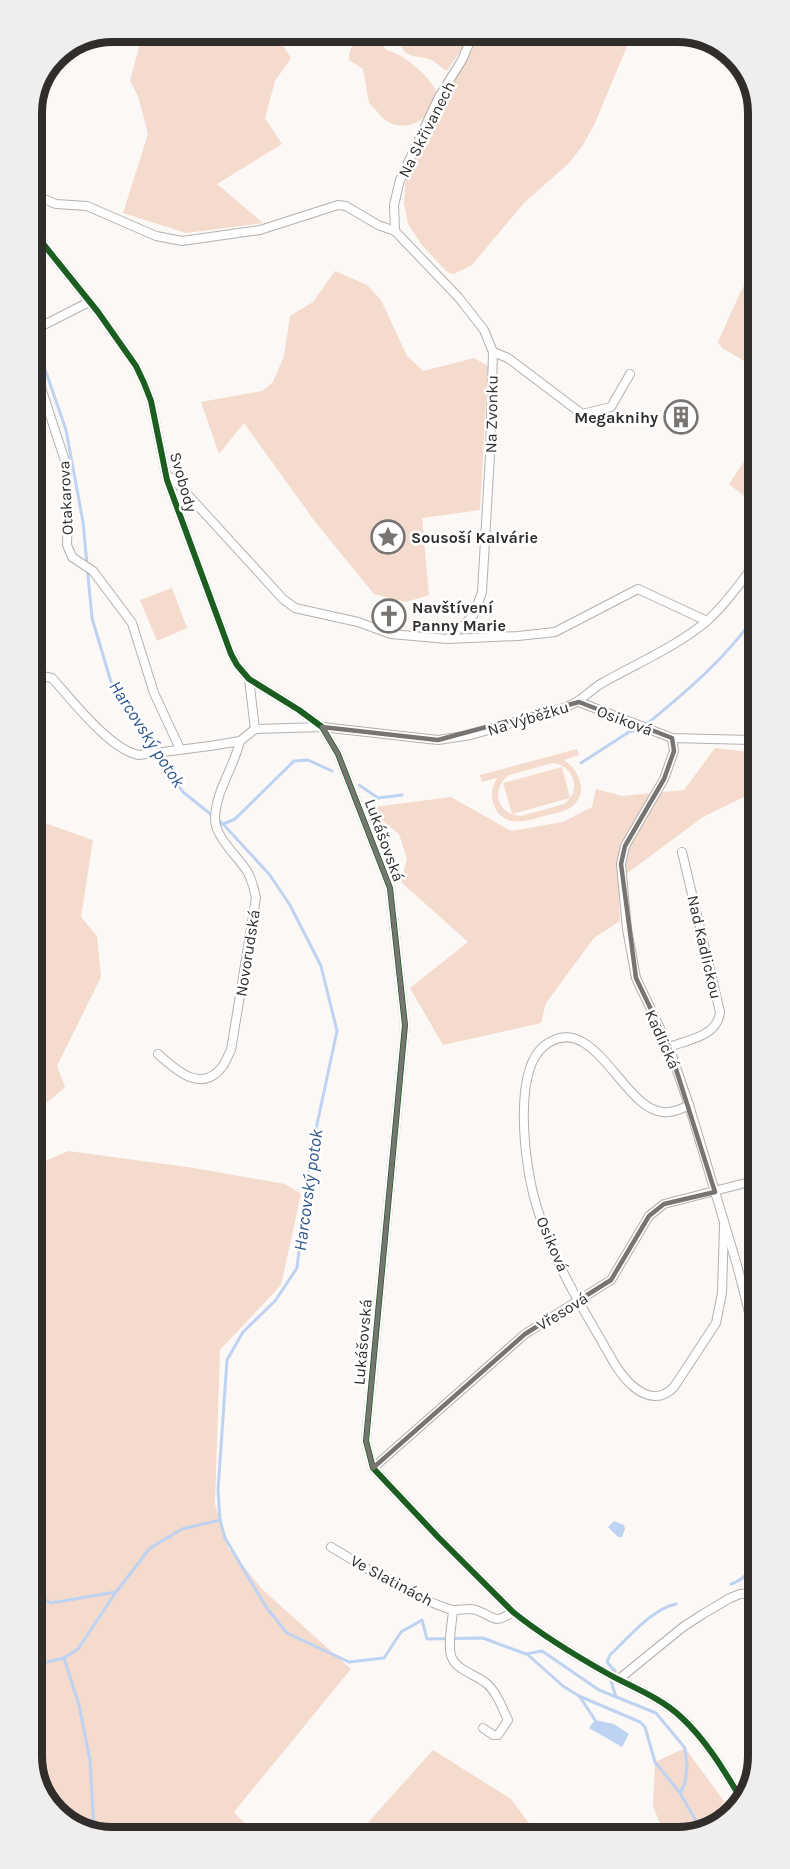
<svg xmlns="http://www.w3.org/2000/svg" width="790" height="1869" font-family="Karla,sans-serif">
<rect width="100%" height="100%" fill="#fcf8f5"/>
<g fill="#f4dbcd" fill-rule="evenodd">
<path d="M 143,32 L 274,32 L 291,58 L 275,81 L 265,118 L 282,144 L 217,184 L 263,223 L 186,233 L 123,213 L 148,134 L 138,96 L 130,81 Z"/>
<path d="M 371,32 L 381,40 L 386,50 C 403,53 434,79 438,96 C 435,101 432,108 428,113 C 418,126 399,130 385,120 C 379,115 375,108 369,103 L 363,69 L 349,60 C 349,43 358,40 371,32 Z"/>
<path d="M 384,32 L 468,32 L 463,47 L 447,71 C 442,69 439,65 435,62 C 420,53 404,62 399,40 Z"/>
<path d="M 480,32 L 633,32 L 595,123 L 583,145 L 569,163 L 524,203 L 472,265 L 454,274 L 447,272 L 422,245 L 408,224 L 404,203 L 406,177 L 447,92 L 464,64 Z"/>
<path d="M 755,266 L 755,367 L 722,348 L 718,342 L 740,293 Z"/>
<path d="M 335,271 L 367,285 L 381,300 L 407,356 L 423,371 L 474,358 L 488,366 L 480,510 L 422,518 L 429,595 L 406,602 L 374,594 L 316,523 L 244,423 L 219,454 L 201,402 L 262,391 L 273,382 L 284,356 L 290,316 L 313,302 Z"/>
<path d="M 755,450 L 755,496 L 749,500 L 729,484 L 747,457 Z"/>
<path d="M 172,588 L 187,628 L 157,641 L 140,600 Z"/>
<path d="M 715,748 L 756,753 L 756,791 L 703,817 L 618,880 L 620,921 L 594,938 L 546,1003 L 541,1023 L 443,1045 L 410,988 L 468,942 L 401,882 L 407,859 L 399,834 L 367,808 L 451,797 L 511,831 L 563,822 L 592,807 L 596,789 L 622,796 L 684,790 Z"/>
<path d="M 577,749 L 579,755 L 564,760 C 581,771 590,797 568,809 C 560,813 549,814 541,817 C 524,822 502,827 494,805 C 490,795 492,787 497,778 L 482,782 L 480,775 ZM 553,763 C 575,766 582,791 564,804 L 521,816 C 497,815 490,789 509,775 Z"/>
<path d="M 562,767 L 570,798 L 512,814 L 503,783 Z"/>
<path d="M 33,819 L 93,840 L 81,917 L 97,936 L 101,977 L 57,1066 L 65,1087 L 34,1114 L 34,1041 L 37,986 L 34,980 Z"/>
<path d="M 68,1151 L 194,1168 L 285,1184 L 301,1194 L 281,1285 L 220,1350 L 215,1504 L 228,1548 L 263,1590 L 351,1669 L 234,1812 L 248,1827 L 250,1836 L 107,1837 L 63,1821 L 36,1782 L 34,1166 Z"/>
<path d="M 685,1748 L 732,1812 L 703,1833 L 664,1834 L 653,1806 L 655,1762 Z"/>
<path d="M 433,1750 L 511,1799 L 537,1834 L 356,1836 Z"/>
</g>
<g fill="#bed2f2">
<path d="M 614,1521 L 624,1525 L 625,1529 L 622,1537 L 618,1537 L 608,1527 Z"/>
<path d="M 595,1720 L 614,1724 L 629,1734 L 622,1747 L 589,1728 Z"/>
</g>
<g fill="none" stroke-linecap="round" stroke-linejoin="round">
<g stroke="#bed2f2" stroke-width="3">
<path d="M 32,335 L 36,343 L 66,430 L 83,522 L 92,618 L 111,682 L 152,747 L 183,792 L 223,824 L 269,874 L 290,905 L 321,966 L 337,1031 L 310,1157 L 297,1268 L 275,1301 L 243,1332 L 227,1360 L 218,1490 L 220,1520 L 225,1538 L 266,1607 L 287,1633 L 349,1662 L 384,1658 L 401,1632 L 422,1620 L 427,1639 L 483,1638 L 526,1654 L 542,1651 L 599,1690 L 656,1713 L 685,1748 L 687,1766 L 685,1783 L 680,1793 L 703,1833"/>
<path d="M 647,724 C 687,691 726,658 756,615"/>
<path d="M 581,763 L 629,732 L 639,729"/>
<path d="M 359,785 L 378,798 L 402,795"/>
<path d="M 223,824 L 235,819 L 294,761 L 308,760 L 332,771"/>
<path d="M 731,1584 C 744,1580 752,1570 758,1557"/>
<path d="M 35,1592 L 38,1596 L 51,1603 L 116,1592"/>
<path d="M 527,1654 L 563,1686 L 579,1696 L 640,1722 L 645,1727 L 655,1762 L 680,1793"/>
<path d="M 64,1658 L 79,1705 L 90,1760 L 94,1833"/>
<path d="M 35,1662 L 43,1663 L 64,1658 L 78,1649 L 116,1592 L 150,1548 L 182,1529 L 220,1520"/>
<path d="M 615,1671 L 607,1662 L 610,1655 C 626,1640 653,1608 676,1604"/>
<path d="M 611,1681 L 616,1697"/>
<path d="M 580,1697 L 595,1720"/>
</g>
<defs>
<g id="street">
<path d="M 32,194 L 56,204 L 87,206 L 156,236 L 182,241 L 260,230 L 338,205 L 346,206 L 378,225 L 395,231 L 459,298 L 484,330 L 493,352 L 490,455 L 482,592 L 474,614 L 463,626 L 447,639"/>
<path d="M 32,230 L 98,312 L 136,366 L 144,383 L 151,401 L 167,480 L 231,654 L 237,665 L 249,679 L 299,710 L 322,727 L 338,754 L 390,888 L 405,1025 L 366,1441 L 373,1468 L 438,1537 L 513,1612 C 544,1637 576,1656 610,1675 C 634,1688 661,1698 681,1717 C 707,1741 725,1772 743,1802"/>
<path d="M 395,231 L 394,205 L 400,180 L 439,97 L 462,60 L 474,32"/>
<path d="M 32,331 L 89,302"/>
<path d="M 493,352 L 508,358 L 582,414 L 611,407 L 630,374"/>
<path d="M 32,360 L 65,461 L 68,513 L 67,545 L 72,557 L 93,571 L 132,623 L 154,693 L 180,749"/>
<path d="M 166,474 L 178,484 L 283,599 L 295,608 L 358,622 L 391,634 L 447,639 L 518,636 L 555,632 L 638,589 L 707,621"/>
<path d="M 249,679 L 255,729"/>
<path d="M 33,680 L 42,676 L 52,678 C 72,700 110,750 139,755 L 210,746 L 240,741 L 255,729 L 322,727 L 438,740 L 471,735 L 566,707 C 583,701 589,690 604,682 C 636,664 681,644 708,620 C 726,604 740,583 755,564"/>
<path d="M 579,702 L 672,738 L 751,740 L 756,742"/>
<path d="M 672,738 L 674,751 L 664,779 L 625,846 L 621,864 L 627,929 L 636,978 L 669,1047 L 689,1105 L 737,1265 L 757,1344"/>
<path d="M 669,1047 C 688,1040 718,1036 720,1012 L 682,852"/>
<path d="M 158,1054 C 176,1070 201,1094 222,1067 C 226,1062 228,1055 231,1050 L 256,898 C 254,888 252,880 247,871 C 238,857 216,838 215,820 C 215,791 234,768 240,741"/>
<path d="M 689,1105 C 681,1109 673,1113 663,1112 C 623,1110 593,1007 544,1046 C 512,1072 525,1168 536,1204 C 541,1222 549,1241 557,1259 C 568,1285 584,1310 598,1335 C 609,1353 618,1374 634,1387 C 647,1398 662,1400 674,1387 L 716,1323 L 722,1293 L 724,1226"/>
<path d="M 373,1468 L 525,1334 L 611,1280 L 649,1216 L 664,1204 L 757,1180"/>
<path d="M 331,1547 C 370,1570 407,1595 449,1609 C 458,1612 467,1607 476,1610 C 496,1617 492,1625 513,1612"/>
<path d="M 453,1611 C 452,1622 447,1648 452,1658 C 457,1670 476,1675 486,1683 C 497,1692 502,1708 508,1720 L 498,1735 L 493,1735 L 483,1728"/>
<path d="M 619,1679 L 683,1627 L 703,1614 L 730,1598 L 740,1594 L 751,1593 L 758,1588"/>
</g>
</defs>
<use href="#street" stroke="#b4b1af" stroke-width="10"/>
<use href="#street" stroke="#fffefe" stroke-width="8"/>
<defs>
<path id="cycleway" d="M 32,230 L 98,312 L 136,366 L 144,383 L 151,401 L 167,480 L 231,654 L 237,665 L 249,679 L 299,710 L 322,727 L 338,754 L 390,888 L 405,1025 L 366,1441 L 373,1468 L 438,1537 L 513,1612 C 544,1637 576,1656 610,1675 C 634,1688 661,1698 681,1717 C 707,1741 725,1772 743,1802"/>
</defs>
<use href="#cycleway" stroke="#fff" stroke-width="10"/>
<use href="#cycleway" stroke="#1b5e20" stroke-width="6"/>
</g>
<path fill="none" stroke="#787472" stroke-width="4.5" stroke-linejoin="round" d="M 579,702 L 672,738 L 674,751 L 664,779 L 625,846 L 621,864 L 636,978 L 669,1047 L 715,1192 L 664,1204 L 649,1216 L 611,1280 L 525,1334 L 373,1468 L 366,1441 L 405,1025 L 390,888 L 338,754 L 322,727 L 438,740 Z"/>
<defs>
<symbol id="building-ring" viewBox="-11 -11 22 22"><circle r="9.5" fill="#fff" stroke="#787472" stroke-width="1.5"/><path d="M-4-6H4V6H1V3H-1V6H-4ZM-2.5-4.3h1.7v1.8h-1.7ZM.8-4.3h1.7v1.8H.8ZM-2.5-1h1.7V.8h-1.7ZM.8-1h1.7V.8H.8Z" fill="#787472"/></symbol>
<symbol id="sight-ring" viewBox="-11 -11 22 22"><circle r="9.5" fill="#fff" stroke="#787472" stroke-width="1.5"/><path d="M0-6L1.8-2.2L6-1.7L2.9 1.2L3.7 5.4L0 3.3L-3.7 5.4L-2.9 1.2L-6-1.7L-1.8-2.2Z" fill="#787472"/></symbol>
<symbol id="church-ring" viewBox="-11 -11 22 22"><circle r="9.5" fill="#fff" stroke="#787472" stroke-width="1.5"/><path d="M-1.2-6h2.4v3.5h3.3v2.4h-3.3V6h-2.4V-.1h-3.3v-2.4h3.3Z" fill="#787472"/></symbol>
</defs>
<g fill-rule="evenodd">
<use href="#building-ring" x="662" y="398" width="38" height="38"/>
<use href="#sight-ring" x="369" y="518" width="38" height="38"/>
<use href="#church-ring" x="370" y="597" width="38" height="38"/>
</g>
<g text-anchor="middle" stroke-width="5" stroke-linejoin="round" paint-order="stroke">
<g font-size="16" fill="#312d2b" stroke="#fff">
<text transform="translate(426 129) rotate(-63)" y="6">Na Skřivanech</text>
<text transform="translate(491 414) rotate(-89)" y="6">Na Zvonku</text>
<text transform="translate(184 482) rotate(74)" y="6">Svobody</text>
<text transform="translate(65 498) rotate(-93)" y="6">Otakarova</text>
<text transform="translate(528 718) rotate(-17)" y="6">Na Výběžku</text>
<text transform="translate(625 720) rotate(21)" y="6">Osiková</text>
<text transform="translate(385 840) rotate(70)" y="6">Lukášovská</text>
<text transform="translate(705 947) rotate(77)" y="6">Nad Kadlickou</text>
<text transform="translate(247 953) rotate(-81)" y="6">Novorudská</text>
<text transform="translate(663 1039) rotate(66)" y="6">Kadlická</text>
<text transform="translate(553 1244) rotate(67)" y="6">Osiková</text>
<text transform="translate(562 1311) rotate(-32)" y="6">Vřesová</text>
<text transform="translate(362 1342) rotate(-85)" y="6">Lukášovská</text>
<text transform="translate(392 1580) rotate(28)" y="6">Ve Slatinách</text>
</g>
<g font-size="16" font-weight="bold" fill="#312d2b" stroke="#fff" text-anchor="start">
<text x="658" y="423" text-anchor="end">Megaknihy</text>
<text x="411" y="543">Sousoší Kalvárie</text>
<text x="412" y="613">Navštívení<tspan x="412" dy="18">Panny Marie</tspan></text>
</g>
<g font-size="18" font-style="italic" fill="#315791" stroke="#fff">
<text transform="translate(147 734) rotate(57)" y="6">Harcovský potok</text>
<text transform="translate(308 1190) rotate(-82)" y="6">Harcovský potok</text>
</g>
</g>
<path d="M0 0H790V1869H0ZM113 42H677A71 71 0 0 1 748 113V1756A71 71 0 0 1 677 1827H113A71 71 0 0 1 42 1756V113A71 71 0 0 1 113 42Z" fill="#efeeee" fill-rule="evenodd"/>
<path fill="none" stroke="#312d2b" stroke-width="8" d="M113 42H677A71 71 0 0 1 748 113V1756A71 71 0 0 1 677 1827H113A71 71 0 0 1 42 1756V113A71 71 0 0 1 113 42Z"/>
</svg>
